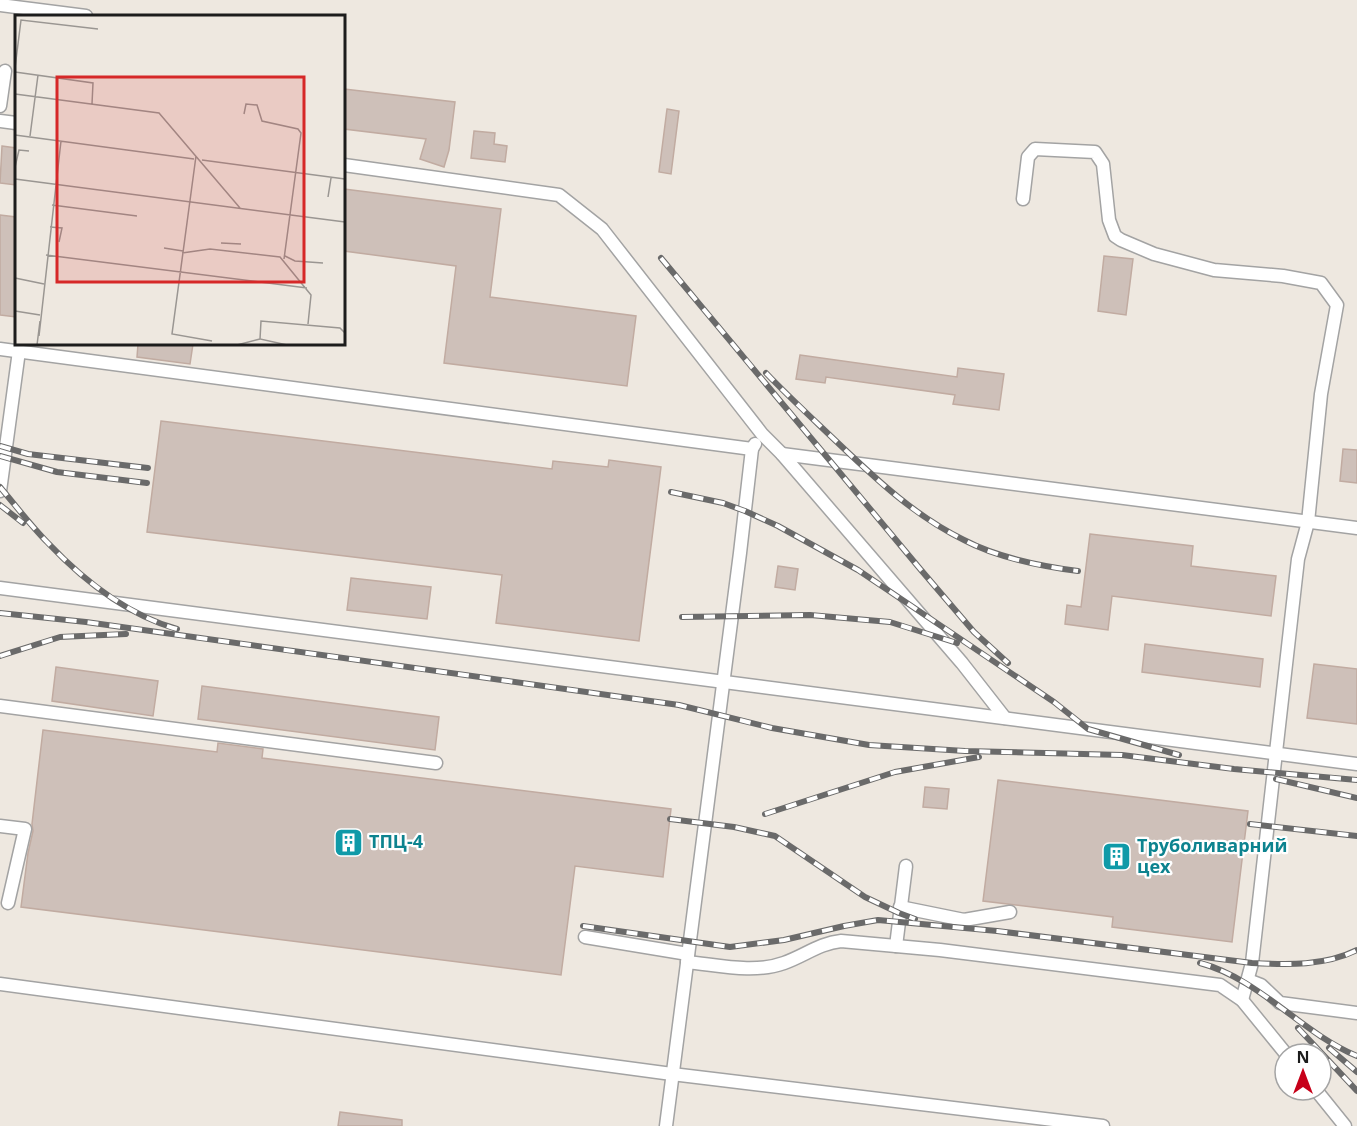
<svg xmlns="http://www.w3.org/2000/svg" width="1357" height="1126" font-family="'Open Sans',sans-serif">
<rect width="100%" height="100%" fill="#eee8e0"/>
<g fill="#cec0b9" stroke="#c1aba1" stroke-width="1.5">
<path d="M 344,89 L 455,102 L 449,150 L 444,167 L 420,159 L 426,139 L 344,129 Z"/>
<path d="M 667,109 L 679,111 L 671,174 L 659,172 Z"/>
<path d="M 474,131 L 495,133 L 494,144 L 507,146 L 505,162 L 471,158 Z"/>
<path d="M 2,146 L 16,148 L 16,185 L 0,183 Z"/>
<path d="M 344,189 L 501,209 L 490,297 L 636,316 L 627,386 L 444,363 L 456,266 L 344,251 Z"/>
<path d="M 0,215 L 16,217 L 16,317 L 0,315 Z"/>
<path d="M 1104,256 L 1133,259 L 1126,315 L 1098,311 Z"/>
<path d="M 138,344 L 193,344 L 190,364 L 137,357 Z"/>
<path d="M 800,355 L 957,377 L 958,368 L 1004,374 L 999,410 L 953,404 L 955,395 L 826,377 L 825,383 L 796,379 Z"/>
<path d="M 161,421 L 552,469 L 553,461 L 608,467 L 609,460 L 661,467 L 639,641 L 496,623 L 502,575 L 147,532 Z"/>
<path d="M 1343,449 L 1357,450 L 1357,483 L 1340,481 Z"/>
<path d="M 1090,534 L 1193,546 L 1191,566 L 1276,576 L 1271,616 L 1112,596 L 1108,630 L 1065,624 L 1067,605 L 1081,607 Z"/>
<path d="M 778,566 L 798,569 L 795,590 L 775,587 Z"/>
<path d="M 351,578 L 431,587 L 427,619 L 347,610 Z"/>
<path d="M 1145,644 L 1263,659 L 1260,687 L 1142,672 Z"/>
<path d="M 1314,664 L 1357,669 L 1357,724 L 1307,718 Z"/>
<path d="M 56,667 L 158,681 L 153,716 L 52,701 Z"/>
<path d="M 202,686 L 439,717 L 435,750 L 198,719 Z"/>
<path d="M 43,730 L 217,752 L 218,743 L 263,749 L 262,758 L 671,809 L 663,877 L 575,866 L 561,975 L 21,907 L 28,853 L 33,831 L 32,824 Z"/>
<path d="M 998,780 L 1248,811 L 1232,942 L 1112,927 L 1113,917 L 983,901 Z"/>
<path d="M 925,787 L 949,789 L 947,809 L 923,807 Z"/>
<path d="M 340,1112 L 402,1120 L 402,1126 L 338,1126 Z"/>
</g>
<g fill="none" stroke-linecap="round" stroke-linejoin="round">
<defs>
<g id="minor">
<path d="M 0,5 L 86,16"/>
<path d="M 0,106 L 5,71"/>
<path d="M 0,121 L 16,123"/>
<path d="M 344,165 L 559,195 L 602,229 L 762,434 L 782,454 L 962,663 L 1005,718"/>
<path d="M 1023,199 L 1028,157 L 1035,149 L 1095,152 L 1103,164 L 1109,220 L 1115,236 L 1121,240 L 1154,254 L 1214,270 L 1283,276 L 1321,283 L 1337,305 L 1321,394 L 1308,522 L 1298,559 L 1252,963 L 1242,1000"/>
<path d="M 0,349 L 752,449"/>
<path d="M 782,454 L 1357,528"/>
<path d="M 0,491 L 19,351"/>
<path d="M 0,588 L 1357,764"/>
<path d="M 0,706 L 436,763"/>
<path d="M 0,826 L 25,829 L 8,903"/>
<path d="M 900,907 L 964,920 L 1010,912"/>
<path d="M 585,937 L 688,954"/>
<path d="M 896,946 L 906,866"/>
<path d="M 687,962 C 718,965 754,974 784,963 C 804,956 820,943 841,941 L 940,950 L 1220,985 L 1242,1000 L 1286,1054"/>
<path d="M 1248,980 L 1261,985 L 1280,1003 L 1357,1013"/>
<path d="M 0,984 L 672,1074 L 1103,1126"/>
<path d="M 1316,1090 L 1345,1126"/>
<path d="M 666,1126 L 740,553 L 752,449 L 755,444"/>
</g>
</defs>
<use href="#minor" stroke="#a3a3a3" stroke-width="15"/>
<use href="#minor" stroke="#fff" stroke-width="12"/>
<defs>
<g id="rail">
<path d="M 661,258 L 921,570 L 974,632 L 1008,663"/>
<path d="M 766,373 C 789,397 814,420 838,443 C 877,480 915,516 964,540 C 998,558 1040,566 1078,571"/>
<path d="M 0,446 L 28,454 L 148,468"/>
<path d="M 0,456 L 57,472 L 147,483"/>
<path d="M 0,487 C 16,506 31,526 48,543 C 83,580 128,615 177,629"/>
<path d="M 671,492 L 723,503 L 745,511 L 778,526 L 858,570 L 1054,702 L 1088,729 L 1179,755"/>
<path d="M 0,505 L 23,523"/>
<path d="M 0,613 L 86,622 L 679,705 L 772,728 L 869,745 L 965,751 L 1122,755 L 1234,769 L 1357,780"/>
<path d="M 682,617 L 810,615 L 890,622 L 957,643"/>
<path d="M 0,656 L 60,637 L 126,634"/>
<path d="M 1276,779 L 1357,798"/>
<path d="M 765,814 L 895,772 L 979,757"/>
<path d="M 670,819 L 734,827 L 775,836 L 865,897 L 899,913 L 915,919"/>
<path d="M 1250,824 L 1357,836"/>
<path d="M 583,926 L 730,947 L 784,940 L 844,926 L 878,920 L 997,931 L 1252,963 C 1288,965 1325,966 1357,950"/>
<path d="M 1200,963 C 1260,979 1300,1032 1357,1056"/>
<path d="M 1298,1028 L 1357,1091"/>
<path d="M 1329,1048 L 1357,1072"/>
</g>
</defs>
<use href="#rail" stroke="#6a6a6a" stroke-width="6"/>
<use href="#rail" stroke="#fff" stroke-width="4" stroke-dasharray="11" stroke-linecap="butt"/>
</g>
<defs>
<symbol id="building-square" viewBox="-11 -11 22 22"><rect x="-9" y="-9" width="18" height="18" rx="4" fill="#0f9aa8" stroke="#fff"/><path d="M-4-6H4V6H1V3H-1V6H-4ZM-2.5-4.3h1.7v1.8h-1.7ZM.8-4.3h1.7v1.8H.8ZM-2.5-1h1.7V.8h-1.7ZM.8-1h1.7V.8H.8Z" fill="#fff"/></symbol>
</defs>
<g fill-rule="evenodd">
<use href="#building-square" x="332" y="826" width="33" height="33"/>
<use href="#building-square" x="1100" y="840" width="33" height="33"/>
</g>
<g text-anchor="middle" stroke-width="4.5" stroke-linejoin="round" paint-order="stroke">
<g font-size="18" font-weight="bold" fill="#0d838f" stroke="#fff" text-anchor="start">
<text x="369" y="848">ТПЦ-4</text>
<text x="1137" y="852">Труболиварний<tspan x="1137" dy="21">цех</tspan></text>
</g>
</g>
<g transform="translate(15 15)">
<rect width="330" height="330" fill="#eee8e0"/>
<path fill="none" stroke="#9a9692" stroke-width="1.5" d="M 0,53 L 6,5 L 83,14M 0,57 L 78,68 L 77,89M 0,79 L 144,98 L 225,193M 229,99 L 231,89 L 242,90 L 247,106 L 283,114 L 286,118 L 269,244M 0,120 L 179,144M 15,121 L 23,60M 181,141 L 157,319 L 197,326M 187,145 L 330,164M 0,152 L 4,135 L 14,136M 0,164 L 330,207M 313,182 L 316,163M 37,190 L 122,201M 35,212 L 47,213 L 44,227M 206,228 L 226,229M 149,233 L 168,236M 167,238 L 195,234 L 265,242 L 296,280 L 293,309M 31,240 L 292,273M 270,241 L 280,246 L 308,248M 0,263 L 29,269M 0,296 L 25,300M 24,321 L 46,126M 22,330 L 25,306M 222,330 L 245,324M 272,330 L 245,324 L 246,306 L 325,313 L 330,318"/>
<path fill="#d62828" fill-opacity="0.15" stroke="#d62828" stroke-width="3" d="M 42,62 L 289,62 L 289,267 L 42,267 Z"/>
<rect width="330" height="330" fill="none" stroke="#1c1c1c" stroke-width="3"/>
</g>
<g transform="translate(1303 1072)"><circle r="28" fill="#ffffff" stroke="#a4a4a4" stroke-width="1.5"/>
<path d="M0-4.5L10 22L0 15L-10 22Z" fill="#c70019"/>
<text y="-9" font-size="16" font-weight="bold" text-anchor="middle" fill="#1c1c1c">N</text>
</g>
</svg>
